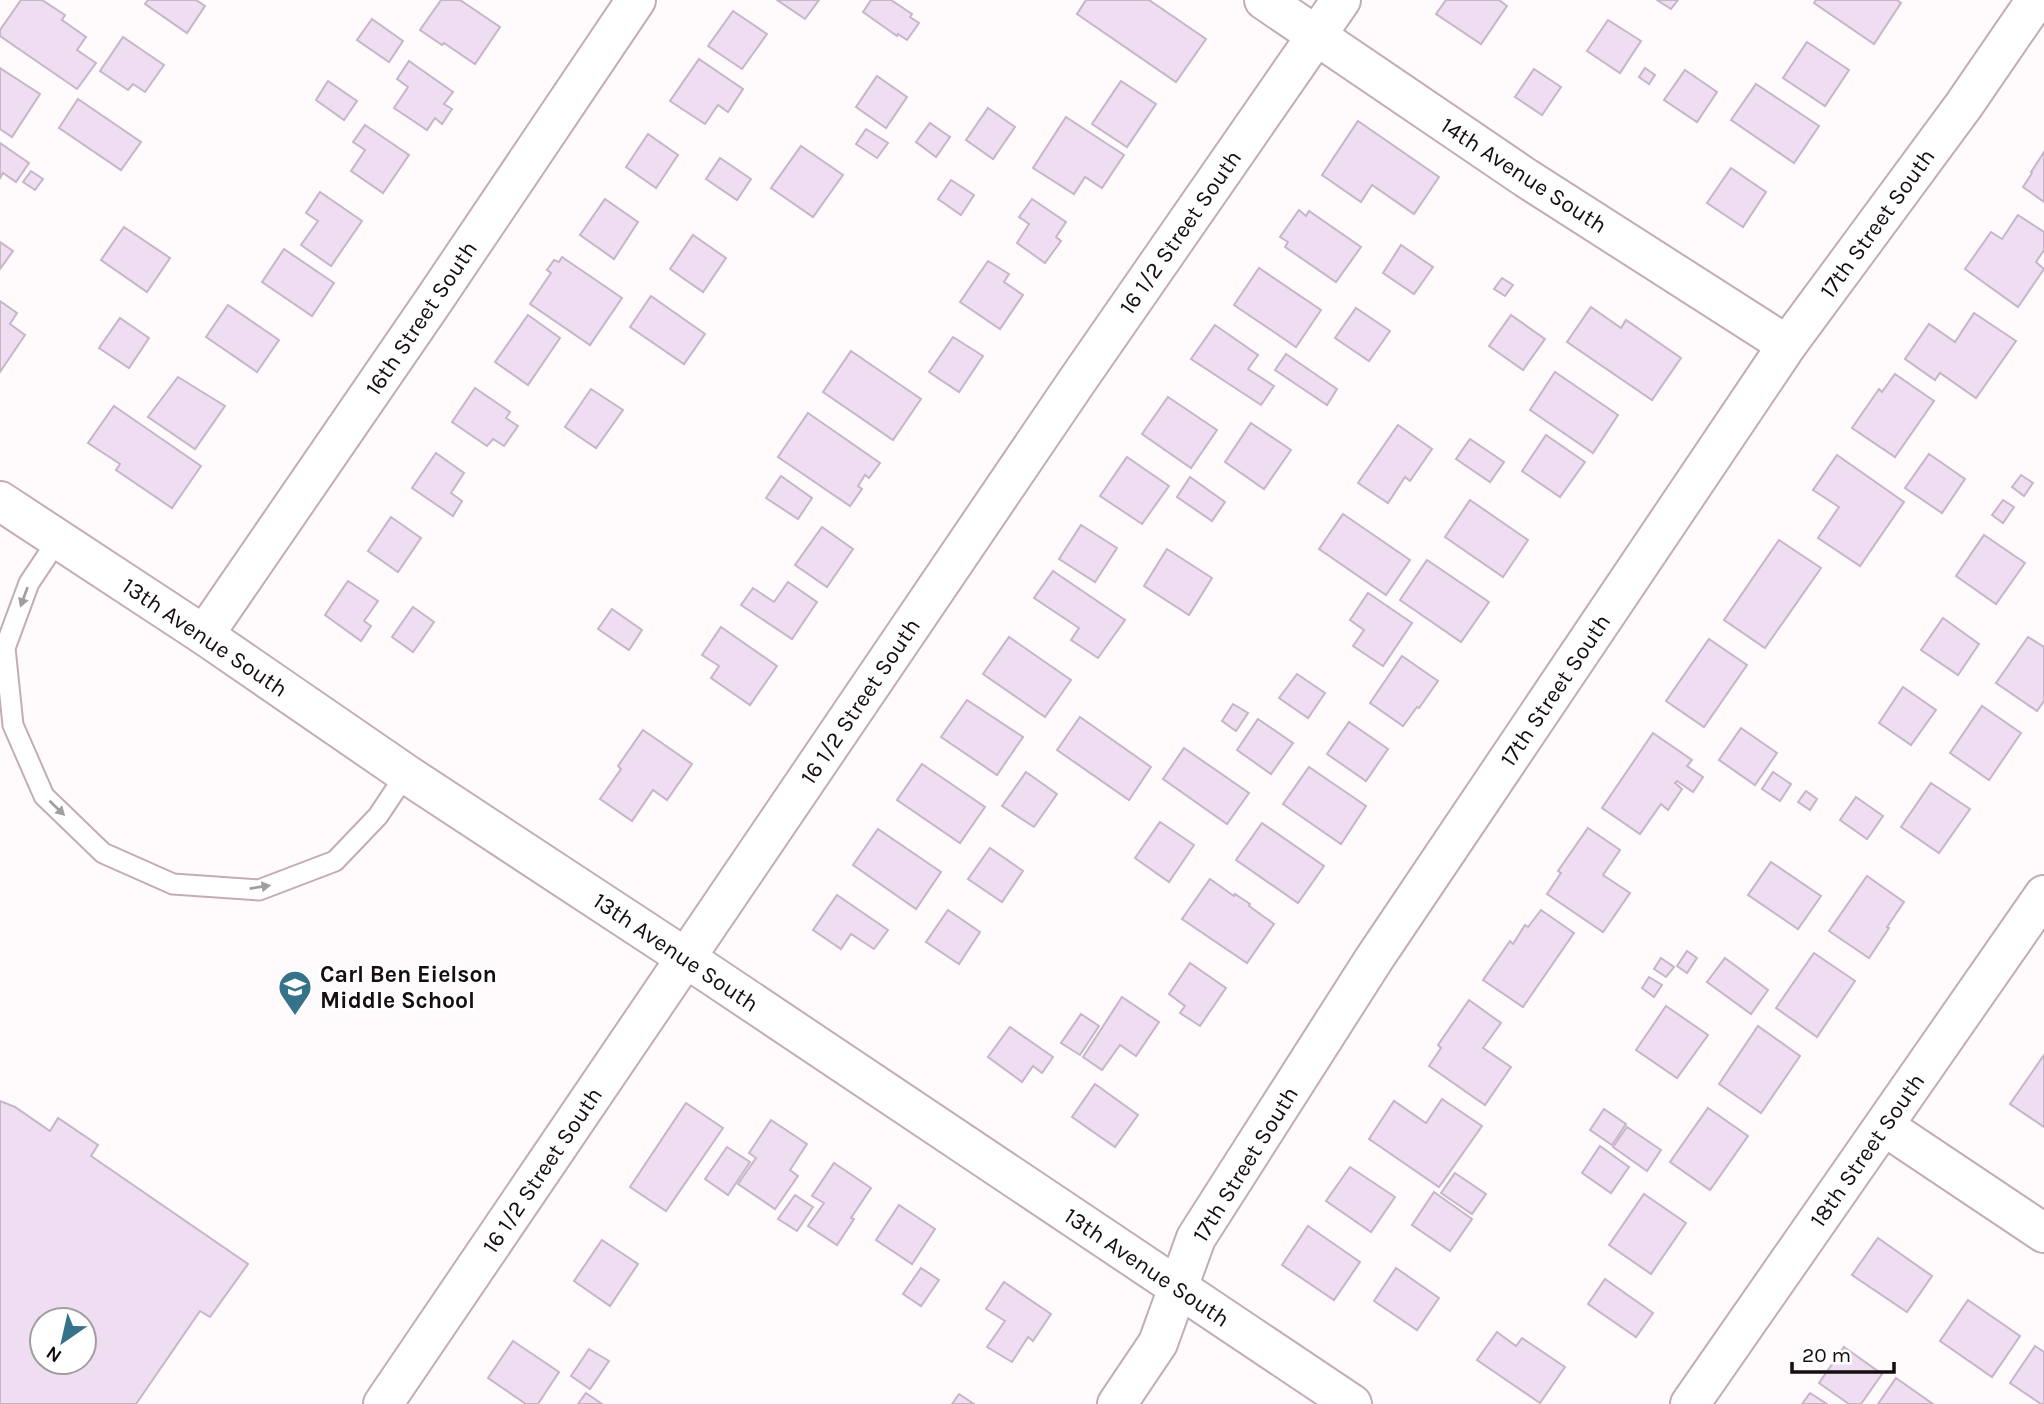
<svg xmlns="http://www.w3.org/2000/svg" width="2044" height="1404" font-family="Karla,sans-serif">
<rect width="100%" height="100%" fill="#fffafc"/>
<g fill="#efdef1" stroke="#c6b6c8" stroke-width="2" fill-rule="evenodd">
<path d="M 21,0 L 42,0 L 65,15 L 62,20 L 86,37 L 77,50 L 96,63 L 77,89 L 0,36 L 0,30 Z"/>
<path d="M 148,0 L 196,0 L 205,6 L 187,33 L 145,4 Z"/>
<path d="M 441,0 L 460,0 L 500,27 L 475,64 L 444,43 L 442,45 L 420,30 Z"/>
<path d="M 777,0 L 819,0 L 805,19 Z"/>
<path d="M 871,0 L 891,0 L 912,14 L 910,17 L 919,23 L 907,40 L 898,34 L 897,36 L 863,12 Z"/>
<path d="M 1086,0 L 1149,0 L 1206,39 L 1176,82 L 1077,14 Z"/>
<path d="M 1446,0 L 1499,0 L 1507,6 L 1481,44 L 1436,14 Z"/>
<path d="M 1657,0 L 1678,0 L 1671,9 Z"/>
<path d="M 1816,0 L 1897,0 L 1901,3 L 1874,44 L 1814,3 Z"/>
<path d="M 733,11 L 767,34 L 742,69 L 708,46 Z"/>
<path d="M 372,19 L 403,41 L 389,62 L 357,40 Z"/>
<path d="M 1608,20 L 1641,41 L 1620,73 L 1587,51 Z"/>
<path d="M 123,37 L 164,65 L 145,92 L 133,84 L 128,90 L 100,71 Z"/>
<path d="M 1807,42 L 1849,70 L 1825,106 L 1783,78 Z"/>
<path d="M 699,59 L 743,89 L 728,112 L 718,105 L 705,124 L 670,101 Z"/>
<path d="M 409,61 L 453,92 L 444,104 L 452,109 L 442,124 L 435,118 L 427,130 L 394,108 L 408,87 L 397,79 Z"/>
<path d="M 0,68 L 40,94 L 12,137 L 0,129 Z"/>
<path d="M 1645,68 L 1655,75 L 1649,84 L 1639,77 Z"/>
<path d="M 1534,69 L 1561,87 L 1542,115 L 1515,97 Z"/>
<path d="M 1685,70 L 1717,92 L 1697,122 L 1664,100 Z"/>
<path d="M 877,76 L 907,97 L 886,128 L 856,107 Z"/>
<path d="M 328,81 L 357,101 L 344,120 L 316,100 Z"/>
<path d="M 1121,81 L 1156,104 L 1127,147 L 1092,124 Z"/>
<path d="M 1756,84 L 1819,126 L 1794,163 L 1731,120 Z"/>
<path d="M 78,99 L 141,142 L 121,170 L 59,128 Z"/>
<path d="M 988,108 L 1015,127 L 993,159 L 966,140 Z"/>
<path d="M 1066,117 L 1124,155 L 1102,188 L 1085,177 L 1074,194 L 1033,168 Z"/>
<path d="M 1358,121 L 1439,177 L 1414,214 L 1372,185 L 1361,202 L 1322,175 Z"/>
<path d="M 930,123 L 950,137 L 936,157 L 916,142 Z"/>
<path d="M 365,125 L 409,155 L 383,193 L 351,171 L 365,150 L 353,142 Z"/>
<path d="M 866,129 L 888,143 L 877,158 L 856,144 Z"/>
<path d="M 648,134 L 678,155 L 656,188 L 626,167 Z"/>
<path d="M 0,143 L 29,163 L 16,182 L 3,173 L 0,178 Z"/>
<path d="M 801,146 L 843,175 L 813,217 L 771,188 Z"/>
<path d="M 2044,152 L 2044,202 L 2023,187 L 2032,173 L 2031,172 Z"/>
<path d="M 720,158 L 751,179 L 737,200 L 706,179 Z"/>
<path d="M 1731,168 L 1766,192 L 1743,227 L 1707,203 Z"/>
<path d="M 31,171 L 43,179 L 35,190 L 23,182 Z"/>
<path d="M 951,180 L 974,195 L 961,215 L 938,199 Z"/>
<path d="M 320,192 L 362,221 L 331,266 L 301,245 L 318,221 L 306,213 Z"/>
<path d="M 605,199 L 638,222 L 614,259 L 580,235 Z"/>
<path d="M 1032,199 L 1066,222 L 1056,237 L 1061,241 L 1045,263 L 1017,243 L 1029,224 L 1019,217 Z"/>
<path d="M 1299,210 L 1306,216 L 1309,211 L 1361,247 L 1336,282 L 1285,247 L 1288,242 L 1280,237 Z"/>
<path d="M 2018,215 L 2044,232 L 2044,250 L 2036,262 L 2044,269 L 2018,307 L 1965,269 L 1991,232 L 2002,239 Z"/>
<path d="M 124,227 L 170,258 L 147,292 L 101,260 Z"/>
<path d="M 693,235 L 726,258 L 703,292 L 670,269 Z"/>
<path d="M 0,242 L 13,251 L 0,269 Z"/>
<path d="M 1401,245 L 1433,267 L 1414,294 L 1383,273 Z"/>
<path d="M 284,249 L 334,283 L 312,316 L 262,282 Z"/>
<path d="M 562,257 L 622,298 L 590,345 L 530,304 L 551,273 L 547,270 L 554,260 L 559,262 Z"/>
<path d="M 988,261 L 1009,274 L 1004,282 L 1023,295 L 1000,329 L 960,302 Z"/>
<path d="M 1259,268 L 1321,310 L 1296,347 L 1234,305 Z"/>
<path d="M 1502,278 L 1513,285 L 1505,296 L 1494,289 Z"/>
<path d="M 651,296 L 705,334 L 684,364 L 630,327 Z"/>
<path d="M 0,301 L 17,313 L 10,324 L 25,335 L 0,372 Z"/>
<path d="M 228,305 L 279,340 L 257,372 L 206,337 Z"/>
<path d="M 1591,307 L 1621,328 L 1626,320 L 1681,358 L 1652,400 L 1567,342 Z"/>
<path d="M 1356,308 L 1390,331 L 1369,361 L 1335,338 Z"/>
<path d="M 1974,313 L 2016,341 L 1976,398 L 1940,373 L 1935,380 L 1905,359 L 1929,324 L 1955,342 Z"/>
<path d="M 528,315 L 560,338 L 528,385 L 495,362 Z"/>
<path d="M 1511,315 L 1545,339 L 1523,370 L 1489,346 Z"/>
<path d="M 120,318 L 149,338 L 129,368 L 99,348 Z"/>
<path d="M 1215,325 L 1258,355 L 1248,369 L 1274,386 L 1261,405 L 1191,359 Z"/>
<path d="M 953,337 L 983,356 L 959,392 L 929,372 Z"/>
<path d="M 851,351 L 921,399 L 893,440 L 823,392 Z"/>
<path d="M 1286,354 L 1337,389 L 1327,405 L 1275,370 Z"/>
<path d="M 1555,372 L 1618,415 L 1593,453 L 1530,410 Z"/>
<path d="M 1895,374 L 1934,401 L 1895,457 L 1852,428 L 1879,389 L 1882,392 Z"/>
<path d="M 178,377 L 225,406 L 195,449 L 148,417 Z"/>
<path d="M 475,388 L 510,412 L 506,418 L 518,426 L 504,446 L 493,439 L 487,446 L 452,422 Z"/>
<path d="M 591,389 L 623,410 L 596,448 L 565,427 Z"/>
<path d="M 1168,397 L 1217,430 L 1191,468 L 1142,434 Z"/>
<path d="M 114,406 L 201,466 L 172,508 L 116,470 L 120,464 L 88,443 Z"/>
<path d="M 808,413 L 880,463 L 869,478 L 865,475 L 858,486 L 862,489 L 850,506 L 778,457 Z"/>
<path d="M 1251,423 L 1291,450 L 1264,489 L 1225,462 Z"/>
<path d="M 1398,425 L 1432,449 L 1410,481 L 1405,477 L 1388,503 L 1358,483 Z"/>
<path d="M 1546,435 L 1585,462 L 1560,497 L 1522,471 Z"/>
<path d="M 1470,439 L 1504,462 L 1490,482 L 1456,459 Z"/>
<path d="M 436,453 L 464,473 L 451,493 L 462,501 L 453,516 L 412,488 Z"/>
<path d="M 1929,454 L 1965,479 L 1942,513 L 1905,488 Z"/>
<path d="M 1837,455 L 1904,502 L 1860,566 L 1818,538 L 1839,507 L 1813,490 Z"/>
<path d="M 1127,457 L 1169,486 L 1142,524 L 1100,496 Z"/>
<path d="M 2021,475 L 2033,483 L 2024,496 L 2012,487 Z"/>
<path d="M 781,476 L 812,498 L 798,519 L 766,498 Z"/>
<path d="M 1190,477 L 1225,502 L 1212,521 L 1177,497 Z"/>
<path d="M 1470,500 L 1528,540 L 1503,577 L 1445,537 Z"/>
<path d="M 2003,500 L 2014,507 L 2003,523 L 1992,515 Z"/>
<path d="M 1343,514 L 1410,560 L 1386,595 L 1319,549 Z"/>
<path d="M 391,517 L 421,538 L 398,572 L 368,551 Z"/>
<path d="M 1081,525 L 1117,548 L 1095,582 L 1059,559 Z"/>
<path d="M 822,527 L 853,549 L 827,587 L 795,565 Z"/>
<path d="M 1984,535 L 2025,563 L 1996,604 L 1956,576 Z"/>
<path d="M 1779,540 L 1821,568 L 1765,648 L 1724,620 Z"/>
<path d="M 1167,549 L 1212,578 L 1189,615 L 1144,586 Z"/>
<path d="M 1427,560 L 1489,602 L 1461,642 L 1400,600 Z"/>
<path d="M 1053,571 L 1125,620 L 1098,658 L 1071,640 L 1079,628 L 1034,598 Z"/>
<path d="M 348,581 L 378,601 L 364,621 L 371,626 L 361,641 L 325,615 Z"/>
<path d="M 788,582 L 817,602 L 792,639 L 741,605 L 753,588 L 774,602 Z"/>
<path d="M 1368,593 L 1412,623 L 1383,666 L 1353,646 L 1364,630 L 1350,620 Z"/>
<path d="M 413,607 L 434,622 L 413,652 L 392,637 Z"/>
<path d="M 612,609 L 642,630 L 629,650 L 598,629 Z"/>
<path d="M 1943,618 L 1979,644 L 1958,675 L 1921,650 Z"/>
<path d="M 721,627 L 777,666 L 750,705 L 711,678 L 719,666 L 702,655 Z"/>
<path d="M 1009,637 L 1071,680 L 1045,717 L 983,674 Z"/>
<path d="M 2028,637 L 2044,647 L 2044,701 L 2037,711 L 1996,683 Z"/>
<path d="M 1709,639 L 1747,665 L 1704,727 L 1666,701 Z"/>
<path d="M 1402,656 L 1438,681 L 1419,708 L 1417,707 L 1403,726 L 1370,703 Z"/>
<path d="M 1297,674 L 1325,693 L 1308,718 L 1279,698 Z"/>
<path d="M 1903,687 L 1936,710 L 1911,745 L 1879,723 Z"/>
<path d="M 967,700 L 1023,737 L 997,775 L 941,737 Z"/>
<path d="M 1233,704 L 1248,713 L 1236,731 L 1222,721 Z"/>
<path d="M 1982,706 L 2021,733 L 1989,780 L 1950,753 Z"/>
<path d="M 1080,717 L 1151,767 L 1129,800 L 1057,750 Z"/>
<path d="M 1258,719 L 1293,743 L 1271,774 L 1237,750 Z"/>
<path d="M 1349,722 L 1388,749 L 1366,781 L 1327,754 Z"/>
<path d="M 1741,728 L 1777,753 L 1755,785 L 1719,760 Z"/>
<path d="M 643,730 L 692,764 L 667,800 L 653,790 L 632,821 L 600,799 L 621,769 L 618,766 Z"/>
<path d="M 1653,733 L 1692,760 L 1687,766 L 1703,777 L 1693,792 L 1677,781 L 1675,783 L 1682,789 L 1668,810 L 1661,804 L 1640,834 L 1602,808 Z"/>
<path d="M 1184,748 L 1249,793 L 1227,824 L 1163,779 Z"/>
<path d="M 922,764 L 985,807 L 960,843 L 897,800 Z"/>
<path d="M 1309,767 L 1366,806 L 1341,844 L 1283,804 Z"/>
<path d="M 1026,772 L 1057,794 L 1034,827 L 1002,806 Z"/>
<path d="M 1773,772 L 1791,784 L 1780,801 L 1762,789 Z"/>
<path d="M 1931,783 L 1970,809 L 1939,853 L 1901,827 Z"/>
<path d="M 1806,791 L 1817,799 L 1810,810 L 1798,802 Z"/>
<path d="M 1856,797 L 1883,816 L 1867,839 L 1840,820 Z"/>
<path d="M 1160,822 L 1194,845 L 1169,882 L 1135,858 Z"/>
<path d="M 1262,823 L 1324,866 L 1298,903 L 1236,860 Z"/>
<path d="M 1588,828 L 1620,850 L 1603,875 L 1630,893 L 1603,932 L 1547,894 L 1561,873 L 1558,871 Z"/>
<path d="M 878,829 L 941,872 L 916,909 L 853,865 Z"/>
<path d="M 990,848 L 1023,871 L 1002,902 L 968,879 Z"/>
<path d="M 1771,862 L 1821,896 L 1798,929 L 1748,895 Z"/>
<path d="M 1867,876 L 1904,902 L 1887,927 L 1889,928 L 1869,958 L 1829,931 Z"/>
<path d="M 1210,879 L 1234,896 L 1235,894 L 1250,904 L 1249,906 L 1274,924 L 1247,963 L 1182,919 Z"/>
<path d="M 837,895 L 888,930 L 874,949 L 851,934 L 841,949 L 813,930 Z"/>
<path d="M 948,910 L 980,932 L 959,964 L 926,942 Z"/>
<path d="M 1541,910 L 1574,933 L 1523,1007 L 1483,980 L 1510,941 L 1513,944 L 1525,925 L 1528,927 Z"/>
<path d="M 1687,951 L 1697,958 L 1687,973 L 1677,966 Z"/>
<path d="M 1814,953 L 1855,981 L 1817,1037 L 1776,1008 Z"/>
<path d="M 1661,958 L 1674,967 L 1666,977 L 1654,969 Z"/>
<path d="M 1725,958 L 1768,990 L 1751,1014 L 1707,982 Z"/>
<path d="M 1190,963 L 1226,988 L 1200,1026 L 1180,1013 L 1185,1006 L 1169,994 Z"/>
<path d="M 1649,977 L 1662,985 L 1654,997 L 1642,988 Z"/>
<path d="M 1122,997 L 1159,1022 L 1136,1056 L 1120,1045 L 1102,1070 L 1083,1057 Z"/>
<path d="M 1469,1000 L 1501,1023 L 1483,1048 L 1511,1067 L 1485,1105 L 1429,1066 L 1441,1048 L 1438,1045 Z"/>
<path d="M 1666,1006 L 1708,1035 L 1677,1078 L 1636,1050 Z"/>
<path d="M 1081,1014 L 1099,1026 L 1080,1055 L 1061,1043 Z"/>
<path d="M 1758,1026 L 1800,1056 L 1761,1113 L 1719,1084 Z"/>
<path d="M 1010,1027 L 1053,1057 L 1042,1073 L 1033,1066 L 1022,1082 L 988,1057 Z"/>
<path d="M 2044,1055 L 2044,1127 L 2010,1104 Z"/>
<path d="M 1095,1084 L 1138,1115 L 1115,1147 L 1072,1117 Z"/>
<path d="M 1442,1099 L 1482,1126 L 1439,1187 L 1369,1139 L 1394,1101 L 1426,1123 Z"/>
<path d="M 0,1101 L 15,1107 L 50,1131 L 58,1118 L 98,1145 L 91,1156 L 248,1264 L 210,1317 L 200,1311 L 136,1404 L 0,1404 ZM 42,1320 L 84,1320 L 84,1362 L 42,1362 Z"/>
<path d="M 686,1103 L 723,1128 L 666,1211 L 630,1187 Z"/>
<path d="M 1708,1108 L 1748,1136 L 1710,1190 L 1670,1162 Z"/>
<path d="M 1604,1109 L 1626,1124 L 1612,1145 L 1590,1130 Z"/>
<path d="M 771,1120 L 807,1144 L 790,1170 L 798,1176 L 775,1209 L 738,1184 L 756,1158 L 749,1153 Z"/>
<path d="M 1627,1127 L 1661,1150 L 1647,1171 L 1613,1147 Z"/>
<path d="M 1600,1146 L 1629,1167 L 1611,1193 L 1582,1173 Z"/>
<path d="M 727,1147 L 750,1162 L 728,1195 L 705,1179 Z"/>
<path d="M 834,1163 L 871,1188 L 851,1218 L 854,1219 L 837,1245 L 808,1226 L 824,1203 L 812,1196 Z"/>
<path d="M 1350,1167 L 1395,1197 L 1371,1232 L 1326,1201 Z"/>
<path d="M 1455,1173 L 1486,1194 L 1472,1214 L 1441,1193 Z"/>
<path d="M 1434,1192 L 1472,1219 L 1450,1251 L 1412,1225 Z"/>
<path d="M 1644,1194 L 1686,1223 L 1651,1274 L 1609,1245 Z"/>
<path d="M 795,1195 L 813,1207 L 797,1231 L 778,1219 Z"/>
<path d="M 899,1205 L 935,1229 L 912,1264 L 876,1240 Z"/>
<path d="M 1308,1226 L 1360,1262 L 1334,1300 L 1282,1265 Z"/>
<path d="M 1878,1238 L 1932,1276 L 1907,1312 L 1852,1275 Z"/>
<path d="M 602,1240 L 638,1264 L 610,1306 L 574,1281 Z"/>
<path d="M 921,1268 L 939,1280 L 921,1306 L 903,1294 Z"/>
<path d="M 1396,1268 L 1439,1298 L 1417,1330 L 1374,1301 Z"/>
<path d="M 1605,1279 L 1653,1313 L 1636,1337 L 1588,1304 Z"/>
<path d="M 1004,1282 L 1051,1314 L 1033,1341 L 1028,1337 L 1012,1362 L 987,1347 L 1005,1321 L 986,1309 Z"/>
<path d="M 1968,1300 L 2020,1336 L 1992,1377 L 1940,1341 Z"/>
<path d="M 1497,1332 L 1516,1346 L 1522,1338 L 1565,1367 L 1540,1403 L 1477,1360 Z"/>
<path d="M 513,1341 L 559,1372 L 538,1404 L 526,1404 L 488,1378 Z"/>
<path d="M 2035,1346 L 2044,1352 L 2044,1404 L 2041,1404 L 2010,1383 Z"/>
<path d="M 1844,1347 L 1882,1374 L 1861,1404 L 1849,1404 L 1819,1383 Z"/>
<path d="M 589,1349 L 609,1361 L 590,1389 L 571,1376 Z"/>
<path d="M 1896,1378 L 1933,1404 L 1878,1404 Z"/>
<path d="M 586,1393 L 602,1404 L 578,1404 Z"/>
<path d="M 1810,1393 L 1827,1404 L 1802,1404 Z"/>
<path d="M 959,1394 L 974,1404 L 952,1404 Z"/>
</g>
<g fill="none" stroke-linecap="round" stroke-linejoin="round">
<defs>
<path id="lane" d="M 59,538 L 29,583 L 5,648 L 13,725 L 44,796 L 103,853 L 173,884 L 259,890 L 335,861 L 378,816 L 406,774"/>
<g id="street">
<path d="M 1264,0 L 1526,178 L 1787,345"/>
<path d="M 204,635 L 432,303 L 636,0"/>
<path d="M 1884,1126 L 2044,1233"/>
<path d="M 383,1404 L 1077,381 L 1341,0"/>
<path d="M 1117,1404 L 1158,1343 L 1196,1238 L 1374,959 L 1787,345 L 1964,105 L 2036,0"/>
<path d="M 1690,1404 L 2044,895"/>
</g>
<path id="secondary" d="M 0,501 L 204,635 L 406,774 L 686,958 L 1352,1404"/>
</defs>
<use href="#lane" stroke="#c3acb8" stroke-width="23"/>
<use href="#street" stroke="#c3acb8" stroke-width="42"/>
<use href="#secondary" stroke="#c3acb8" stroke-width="42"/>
<use href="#lane" stroke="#fff" stroke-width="19"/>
<use href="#street" stroke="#fff" stroke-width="38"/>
<use href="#secondary" stroke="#fff" stroke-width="38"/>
</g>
<defs><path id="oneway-solid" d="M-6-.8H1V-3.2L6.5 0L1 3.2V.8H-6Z" transform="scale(1.75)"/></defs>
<g fill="#a19ea0">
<use href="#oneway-solid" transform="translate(24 597) rotate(110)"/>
<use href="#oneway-solid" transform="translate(57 808) rotate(44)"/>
<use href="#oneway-solid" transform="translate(260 887) rotate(-9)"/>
</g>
<defs>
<symbol id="school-pin" viewBox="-11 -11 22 30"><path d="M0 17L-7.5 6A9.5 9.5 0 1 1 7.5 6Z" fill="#36728a" stroke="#fff"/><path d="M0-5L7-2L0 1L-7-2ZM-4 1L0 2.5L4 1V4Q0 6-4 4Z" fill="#fff"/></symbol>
</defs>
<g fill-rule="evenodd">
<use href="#school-pin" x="276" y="968" width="38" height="52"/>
</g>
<g text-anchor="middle" stroke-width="5" stroke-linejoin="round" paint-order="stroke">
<g font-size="23" fill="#150d11" stroke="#fff">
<text transform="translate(1524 175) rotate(33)" y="8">14th Avenue South</text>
<text transform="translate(1877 223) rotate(-54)" y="8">17th Street South</text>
<text transform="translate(1180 232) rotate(-55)" y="8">16 1/2 Street South</text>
<text transform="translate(421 318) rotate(-56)" y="8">16th Street South</text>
<text transform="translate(205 637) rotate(34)" y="8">13th Avenue South</text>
<text transform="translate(1555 690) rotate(-56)" y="8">17th Street South</text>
<text transform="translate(860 701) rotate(-56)" y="8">16 1/2 Street South</text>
<text transform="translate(676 952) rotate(34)" y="8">13th Avenue South</text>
<text transform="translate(1867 1150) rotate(-55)" y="8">18th Street South</text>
<text transform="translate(1245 1164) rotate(-58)" y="8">17th Street South</text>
<text transform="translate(542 1170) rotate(-56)" y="8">16 1/2 Street South</text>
<text transform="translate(1147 1267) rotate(34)" y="8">13th Avenue South</text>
</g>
<g font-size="23" font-weight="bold" fill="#150d11" stroke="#fff" text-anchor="start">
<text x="320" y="982">Carl Ben Eielson<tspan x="320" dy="26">Middle School</tspan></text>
</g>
</g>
<g transform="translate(63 1341) rotate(214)"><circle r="33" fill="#ffffff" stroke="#a19ea0" stroke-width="2"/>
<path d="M0-5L12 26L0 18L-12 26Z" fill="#36728a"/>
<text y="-10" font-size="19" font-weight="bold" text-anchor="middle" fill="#150d11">N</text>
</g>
<path d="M1792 1362v10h102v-10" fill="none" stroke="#150d11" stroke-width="3.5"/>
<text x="1802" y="1362" font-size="21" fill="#150d11" stroke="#ffffff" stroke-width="5" paint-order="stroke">20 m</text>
</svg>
